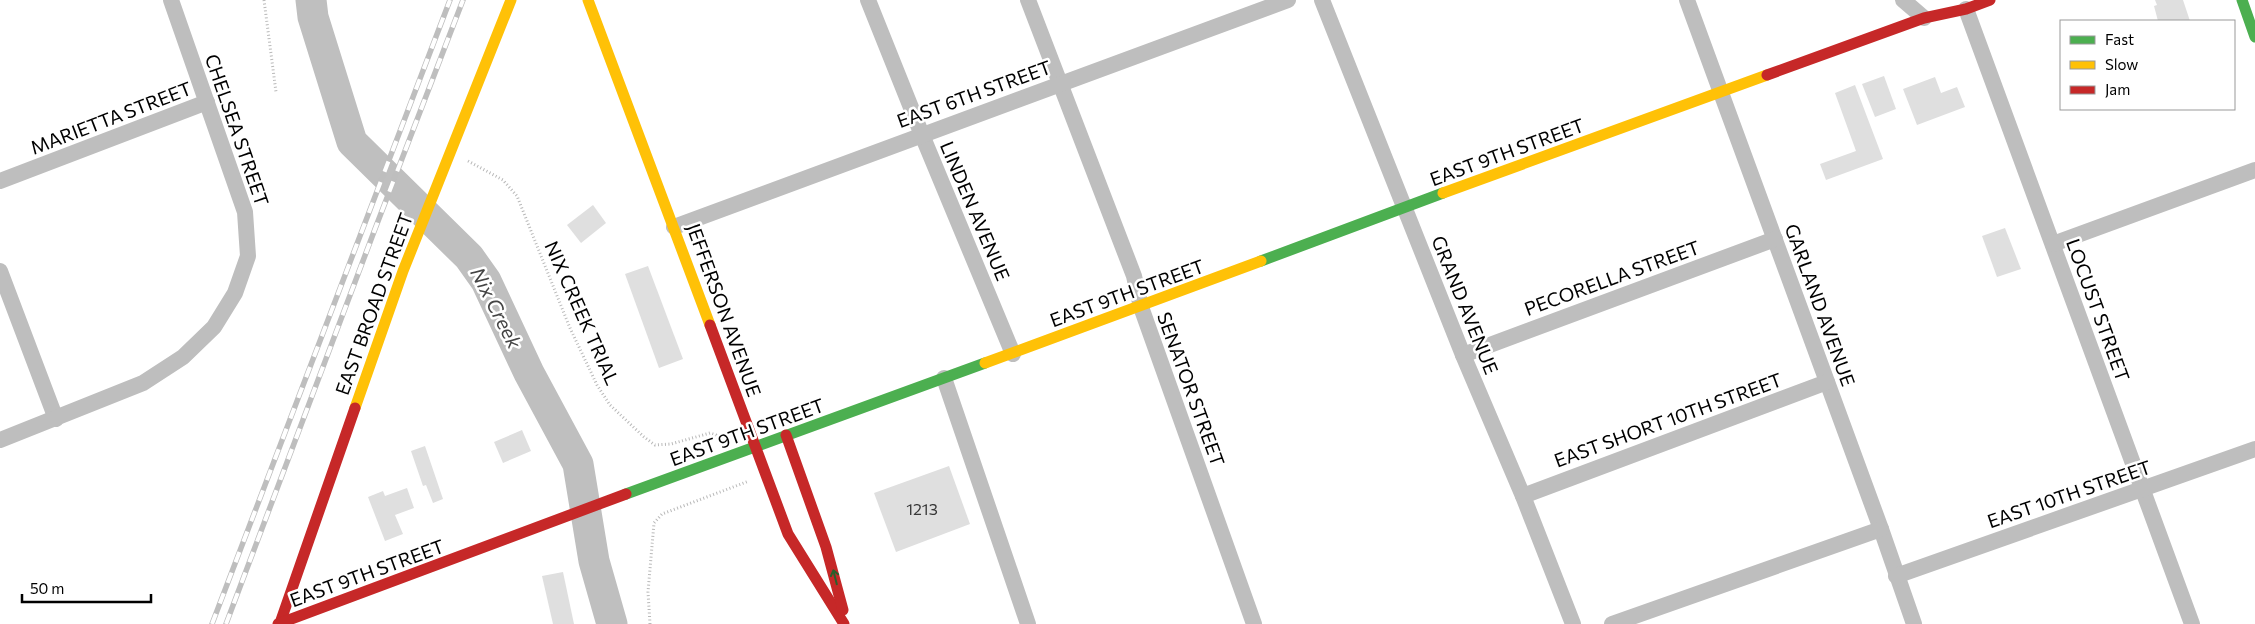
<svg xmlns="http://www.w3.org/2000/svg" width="2255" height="624" font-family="Commissioner,sans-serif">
<rect width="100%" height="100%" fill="#fff"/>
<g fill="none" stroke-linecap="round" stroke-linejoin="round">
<path stroke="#bfbfbf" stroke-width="31" d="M 311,0 L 313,17 L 352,142 L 469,257 L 486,281 L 529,373 L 578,464 L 594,561 L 612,624"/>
</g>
<g fill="#dfdfdf">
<path d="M 2155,0 L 2183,0 L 2190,21 L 2158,21 L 2154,6 L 2157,5 Z"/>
<path d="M 1884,76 L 1896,109 L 1875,117 L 1862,84 Z"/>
<path d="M 1935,77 L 1941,93 L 1957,87 L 1965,107 L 1917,125 L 1903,89 Z"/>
<path d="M 1855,85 L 1883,159 L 1826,180 L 1820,164 L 1856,151 L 1835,93 Z"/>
<path d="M 593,205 L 606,223 L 581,243 L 567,225 Z"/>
<path d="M 2005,228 L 2021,269 L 1997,277 L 1982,236 Z"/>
<path d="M 648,266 L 683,359 L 659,368 L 625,274 Z"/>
<path d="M 522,430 L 531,451 L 503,463 L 494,442 Z"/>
<path d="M 425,446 L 443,499 L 433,503 L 426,485 L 423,486 L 411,451 Z"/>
<path d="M 949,466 L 970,524 L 896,552 L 874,493 Z"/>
<path d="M 407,488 L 414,508 L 395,515 L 403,534 L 385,541 L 368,497 L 383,491 L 385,496 Z"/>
<path d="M 563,572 L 574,624 L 553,624 L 542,576 Z"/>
</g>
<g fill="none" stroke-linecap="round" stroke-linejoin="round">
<g stroke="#b9b9b9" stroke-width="3" stroke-dasharray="1 2.5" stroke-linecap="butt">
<path d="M 264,0 L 276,92"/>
<path d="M 468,161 L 503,180 L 517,196 L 570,328 L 597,385 L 610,405 L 644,437 L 655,445 L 671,444 L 710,433 L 716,435 L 718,439"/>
<path d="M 650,624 L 648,592 L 654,523 L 662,514 L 749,481"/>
</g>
<g stroke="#bebebe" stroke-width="16">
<path d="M 868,0 L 922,135 L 1013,354"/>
<path d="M 1028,0 L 1134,276 L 1141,307 L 1254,624"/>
<path d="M 1322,0 L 1463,355 L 1523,496 L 1573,624"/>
<path d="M 1687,0 L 1881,529 L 1914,624"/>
<path d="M 1903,0 L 1924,18"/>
<path d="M 1966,9 L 2192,624"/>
<path d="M 0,181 L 207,102"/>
<path d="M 674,227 L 1288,0"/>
<path d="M 2053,244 L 2255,170"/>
<path d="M 0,271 L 56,419"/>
<path d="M 1463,355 L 1775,239"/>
<path d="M 944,378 L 1028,624"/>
<path d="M 0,440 L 143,383 L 183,357 L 214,327 L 235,293 L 248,256 L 245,212 L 171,0"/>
<path d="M 1523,496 L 1827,382"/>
<path d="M 1896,576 L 2255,449"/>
<path d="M 1612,624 L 1881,529"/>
</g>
<g stroke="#4caf50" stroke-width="11">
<path d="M 2242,0 L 2255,37"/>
<path d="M 1261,261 L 1443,193"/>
<path d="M 626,494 L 985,363"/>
</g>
<g stroke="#ffc107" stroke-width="11">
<path d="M 588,0 L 710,325"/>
<path d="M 1443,193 L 1767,75"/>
<path d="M 985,363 L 1261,261"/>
<path d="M 355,408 L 403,271 L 511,0"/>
</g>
<g stroke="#c62828" stroke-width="11">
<path d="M 1767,75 L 1924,18 L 1966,9 L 1990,0"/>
<path d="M 710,325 L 788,534 L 844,624"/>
<path d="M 786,435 L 826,547 L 843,610"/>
<path d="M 280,623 L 355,408"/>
<path d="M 278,624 L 626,494"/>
</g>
<defs>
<g id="rail">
<path d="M 212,624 L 450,0"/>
<path d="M 226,624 L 375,229 L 463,0"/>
</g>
</defs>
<use href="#rail" stroke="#bebebe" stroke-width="5.5"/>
<use href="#rail" stroke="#fff" stroke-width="4" stroke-dasharray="11" stroke-linecap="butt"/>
</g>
<defs><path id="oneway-shaft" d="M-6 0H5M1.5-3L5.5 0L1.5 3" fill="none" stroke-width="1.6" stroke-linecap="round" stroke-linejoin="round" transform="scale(1.25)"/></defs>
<use stroke="#2a602c" href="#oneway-shaft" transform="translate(835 577) rotate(-104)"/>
<g text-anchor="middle" stroke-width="5" stroke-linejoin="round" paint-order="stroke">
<g font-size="16" fill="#383838">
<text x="922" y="515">1213</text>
</g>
<g font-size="19" fill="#000" stroke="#fff">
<text transform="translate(974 94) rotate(-20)" y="7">EAST 6TH STREET</text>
<text transform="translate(111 118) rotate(-21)" y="7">MARIETTA STREET</text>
<text transform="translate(237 130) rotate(71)" y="7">CHELSEA STREET</text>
<text transform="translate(1507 152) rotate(-20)" y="7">EAST 9TH STREET</text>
<text transform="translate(975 211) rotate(67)" y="7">LINDEN AVENUE</text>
<text transform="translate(1612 278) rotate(-20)" y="7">PECORELLA STREET</text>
<text transform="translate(1127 293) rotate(-20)" y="7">EAST 9TH STREET</text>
<text transform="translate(374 304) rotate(-70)" y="7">EAST BROAD STREET</text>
<text transform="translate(1465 305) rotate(68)" y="7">GRAND AVENUE</text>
<text transform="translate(1820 305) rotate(70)" y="7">GARLAND AVENUE</text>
<text transform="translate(724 310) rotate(70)" y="7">JEFFERSON AVENUE</text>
<text transform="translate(2098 310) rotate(70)" y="7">LOCUST STREET</text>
<text transform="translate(582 313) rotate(66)" y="7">NIX CREEK TRIAL</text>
<text transform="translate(1191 389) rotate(70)" y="7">SENATOR STREET</text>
<text transform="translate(1668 420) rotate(-20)" y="7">EAST SHORT 10TH STREET</text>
<text transform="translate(747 432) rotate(-20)" y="7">EAST 9TH STREET</text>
<text transform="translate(2069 494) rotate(-19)" y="7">EAST 10TH STREET</text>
<text transform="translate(367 573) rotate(-20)" y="7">EAST 9TH STREET</text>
</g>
<g font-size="20" font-style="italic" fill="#444" stroke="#fff">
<text transform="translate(496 308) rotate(63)" y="7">Nix Creek</text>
</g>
</g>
<rect x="2060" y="20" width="175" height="90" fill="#ffffff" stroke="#999999"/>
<rect x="2070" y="36" width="25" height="8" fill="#4caf50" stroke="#999999"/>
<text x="2105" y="45" font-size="15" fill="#000000">Fast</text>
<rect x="2070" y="61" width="25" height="8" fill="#ffc107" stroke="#999999"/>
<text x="2105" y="70" font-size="15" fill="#000000">Slow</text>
<rect x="2070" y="86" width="25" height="8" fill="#c62828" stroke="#999999"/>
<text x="2105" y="95" font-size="15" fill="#000000">Jam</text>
<path d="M22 594v8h129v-8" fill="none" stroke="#000000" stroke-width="2.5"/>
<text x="30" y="594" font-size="15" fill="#000000" stroke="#ffffff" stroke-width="4" paint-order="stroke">50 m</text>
</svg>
